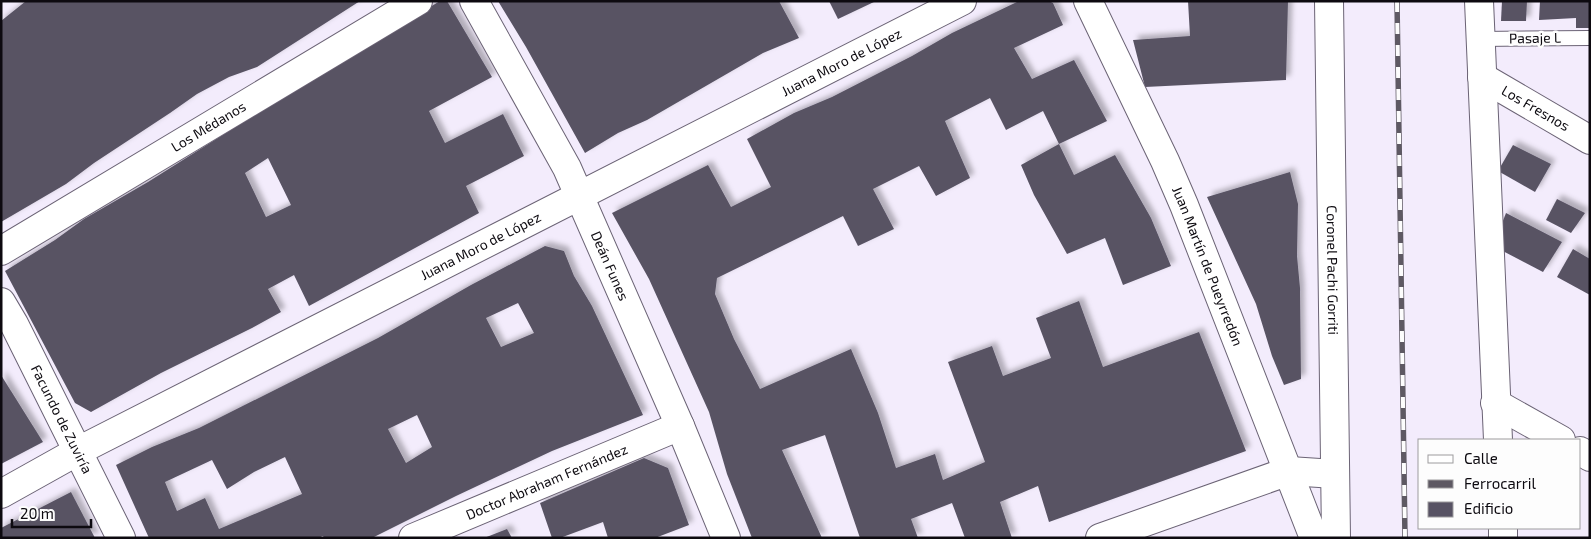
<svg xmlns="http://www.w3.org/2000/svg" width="1591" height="539" font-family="'Exo 2',sans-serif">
<defs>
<filter id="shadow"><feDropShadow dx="4.5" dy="-4.5" stdDeviation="2.5" flood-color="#0004"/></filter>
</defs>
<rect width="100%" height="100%" fill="#f3ecfc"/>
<g fill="#585364" fill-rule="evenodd" filter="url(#shadow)">
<path d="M 26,1 L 360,1 L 257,67 L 229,77 L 197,94 L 170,113 L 94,163 L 66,184 L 1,222 L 1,21 Z"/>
<path d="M 440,1 L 447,1 L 492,77 L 429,111 L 445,143 L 503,114 L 524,156 L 466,186 L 479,213 L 309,306 L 294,275 L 268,289 L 281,312 L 252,328 L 161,373 L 91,412 L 75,403 L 5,271 L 55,240 L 84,219 L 148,182 L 248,119 L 279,101 L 382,36 ZM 268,158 L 291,205 L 266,217 L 245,173 Z"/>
<path d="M 498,1 L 779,1 L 799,38 L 763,53 L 647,120 L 618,133 L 585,153 L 526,47 Z"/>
<path d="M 829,1 L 876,1 L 838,19 Z"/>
<path d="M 1019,1 L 1049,1 L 1053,3 L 1063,25 L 1014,48 L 1032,79 L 1074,60 L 1107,121 L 1059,144 L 1043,111 L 1006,130 L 990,98 L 945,121 L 970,178 L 936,196 L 919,166 L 873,189 L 894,229 L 858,246 L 843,216 L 717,278 L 715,294 L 734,339 L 760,389 L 851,349 L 878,413 L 896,468 L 935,454 L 943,480 L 985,462 L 948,362 L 992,346 L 1003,376 L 1051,358 L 1036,318 L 1079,301 L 1103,367 L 1199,332 L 1246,451 L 1049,522 L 1038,486 L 1000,502 L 1012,538 L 965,538 L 952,503 L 911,519 L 918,538 L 860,538 L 825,435 L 782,450 L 822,538 L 752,538 L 727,474 L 709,412 L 649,279 L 612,213 L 708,165 L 731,207 L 771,187 L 747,139 L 794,113 L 832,97 L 912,56 L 952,33 Z"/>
<path d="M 1188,1 L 1288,1 L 1286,80 L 1145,87 L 1133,40 L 1190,36 Z"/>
<path d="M 1502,1 L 1527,1 L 1526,21 L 1501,21 Z"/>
<path d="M 1540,1 L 1590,1 L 1590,28 L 1576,28 L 1576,18 L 1539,20 Z"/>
<path d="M 1059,144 L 1074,175 L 1115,155 L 1151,218 L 1171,266 L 1123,285 L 1105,238 L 1067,254 L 1034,195 L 1021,165 Z"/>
<path d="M 1513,145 L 1551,164 L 1535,192 L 1498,171 Z"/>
<path d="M 1290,172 L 1298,204 L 1297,256 L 1300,288 L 1301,379 L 1284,385 L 1272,356 L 1256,304 L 1207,197 Z"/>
<path d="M 1557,199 L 1585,213 L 1571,233 L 1546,220 Z"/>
<path d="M 1506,213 L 1562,242 L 1543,272 L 1499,249 L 1499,231 Z"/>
<path d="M 545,246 L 564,251 L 574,276 L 592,306 L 643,415 L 552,451 L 456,496 L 372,538 L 324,538 L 323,536 L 318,538 L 149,538 L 116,465 L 152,447 L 199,428 L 378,338 L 471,285 ZM 518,303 L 534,333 L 501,347 L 486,318 ZM 417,415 L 432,447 L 406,463 L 388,429 ZM 285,457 L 302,494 L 219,529 L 205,498 L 177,511 L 165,482 L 212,460 L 227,489 L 254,472 Z"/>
<path d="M 1573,249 L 1590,259 L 1590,295 L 1557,277 Z"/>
<path d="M 1,375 L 43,442 L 1,464 Z"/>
<path d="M 644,458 L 668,468 L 689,525 L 655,538 L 608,538 L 603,522 L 560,538 L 552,538 L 540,503 Z"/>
<path d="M 71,492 L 95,538 L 1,538 L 1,528 Z"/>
<path d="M 507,529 L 512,538 L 484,538 Z"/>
</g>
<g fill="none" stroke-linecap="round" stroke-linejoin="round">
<defs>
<path id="lane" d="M 1480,39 L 1590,38"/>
<g id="street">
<path id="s1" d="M 474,1 L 567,168 L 680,426 L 726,538"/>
<path id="s2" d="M 1088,1 L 1165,161 L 1184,205 L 1314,538"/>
<path id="s3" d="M 1329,1 L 1336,538"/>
<path d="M 1479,1 L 1498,440"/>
<path id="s4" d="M 1482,77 L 1590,140"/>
<path id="s5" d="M 1,251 L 418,1"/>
<path d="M 1495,403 L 1561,440"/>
<path d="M 1580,451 L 1590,457"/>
<path id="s6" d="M 1,494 L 78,451 L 962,1"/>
<path d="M 1503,528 L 1503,538"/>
<path id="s7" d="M 413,538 L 680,426"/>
<path d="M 1100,538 L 1289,471 L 1335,474"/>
</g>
<g id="secondary">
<path id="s8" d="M 1,302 L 14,324 L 121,538"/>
</g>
</defs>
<use href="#lane" stroke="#6b6375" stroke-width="16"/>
<use href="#street" stroke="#6b6375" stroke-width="30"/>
<use href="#secondary" stroke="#6b6375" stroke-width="30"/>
<use href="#lane" stroke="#fff" stroke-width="14"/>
<use href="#street" stroke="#fff" stroke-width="28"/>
<use href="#secondary" stroke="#fff" stroke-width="28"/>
<defs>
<path id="rail" d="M 1397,1 L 1405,538"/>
</defs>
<use href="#rail" stroke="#5e5963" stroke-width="5.5"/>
<use href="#rail" stroke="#fdfdfd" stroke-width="4" stroke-dasharray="11" stroke-linecap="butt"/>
</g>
<g text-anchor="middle" stroke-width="5" stroke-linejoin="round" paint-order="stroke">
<g font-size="14" fill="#0d0a10" stroke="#fdfdfd">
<text transform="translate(1535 38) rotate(-1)" y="5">Pasaje L</text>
<text dy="5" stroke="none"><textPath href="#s6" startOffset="945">Juana Moro de López</textPath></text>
<text dy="5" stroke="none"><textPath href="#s4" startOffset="62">Los Fresnos</textPath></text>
<text dy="5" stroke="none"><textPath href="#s5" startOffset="242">Los Médanos</textPath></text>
<text dy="5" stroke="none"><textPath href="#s6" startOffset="540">Juana Moro de López</textPath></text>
<text dy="5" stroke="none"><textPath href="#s1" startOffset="298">Deán Funes</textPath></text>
<text dy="5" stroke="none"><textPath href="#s2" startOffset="291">Juan Martín de Pueyrredón</textPath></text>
<text dy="5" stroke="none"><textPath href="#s3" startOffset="269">Coronel Pachi Gorriti</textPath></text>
<text dy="5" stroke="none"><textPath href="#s8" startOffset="132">Facundo de Zuviría</textPath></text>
<text dy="5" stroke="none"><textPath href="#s7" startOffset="145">Doctor Abraham Fernández</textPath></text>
</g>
</g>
<rect width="1591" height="539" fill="none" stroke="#0d0a10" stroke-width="5"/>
<rect x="1418" y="439" width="162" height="90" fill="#fdfdfd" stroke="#9d9c9e"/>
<rect x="1428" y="455" width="25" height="8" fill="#ffffff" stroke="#9d9c9e"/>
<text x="1464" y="464" font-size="15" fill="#0d0a10">Calle</text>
<rect x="1428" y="480" width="25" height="8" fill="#5e5963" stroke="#9d9c9e"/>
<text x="1464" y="489" font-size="15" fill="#0d0a10">Ferrocarril</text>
<rect x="1428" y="502" width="25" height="15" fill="#585364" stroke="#9d9c9e"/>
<text x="1464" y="514" font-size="15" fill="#0d0a10">Edificio</text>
<path d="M12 519v8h79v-8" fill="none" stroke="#0d0a10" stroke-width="2.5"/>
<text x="20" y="519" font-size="15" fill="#0d0a10" stroke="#fdfdfd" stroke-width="4" paint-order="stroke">20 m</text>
</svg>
